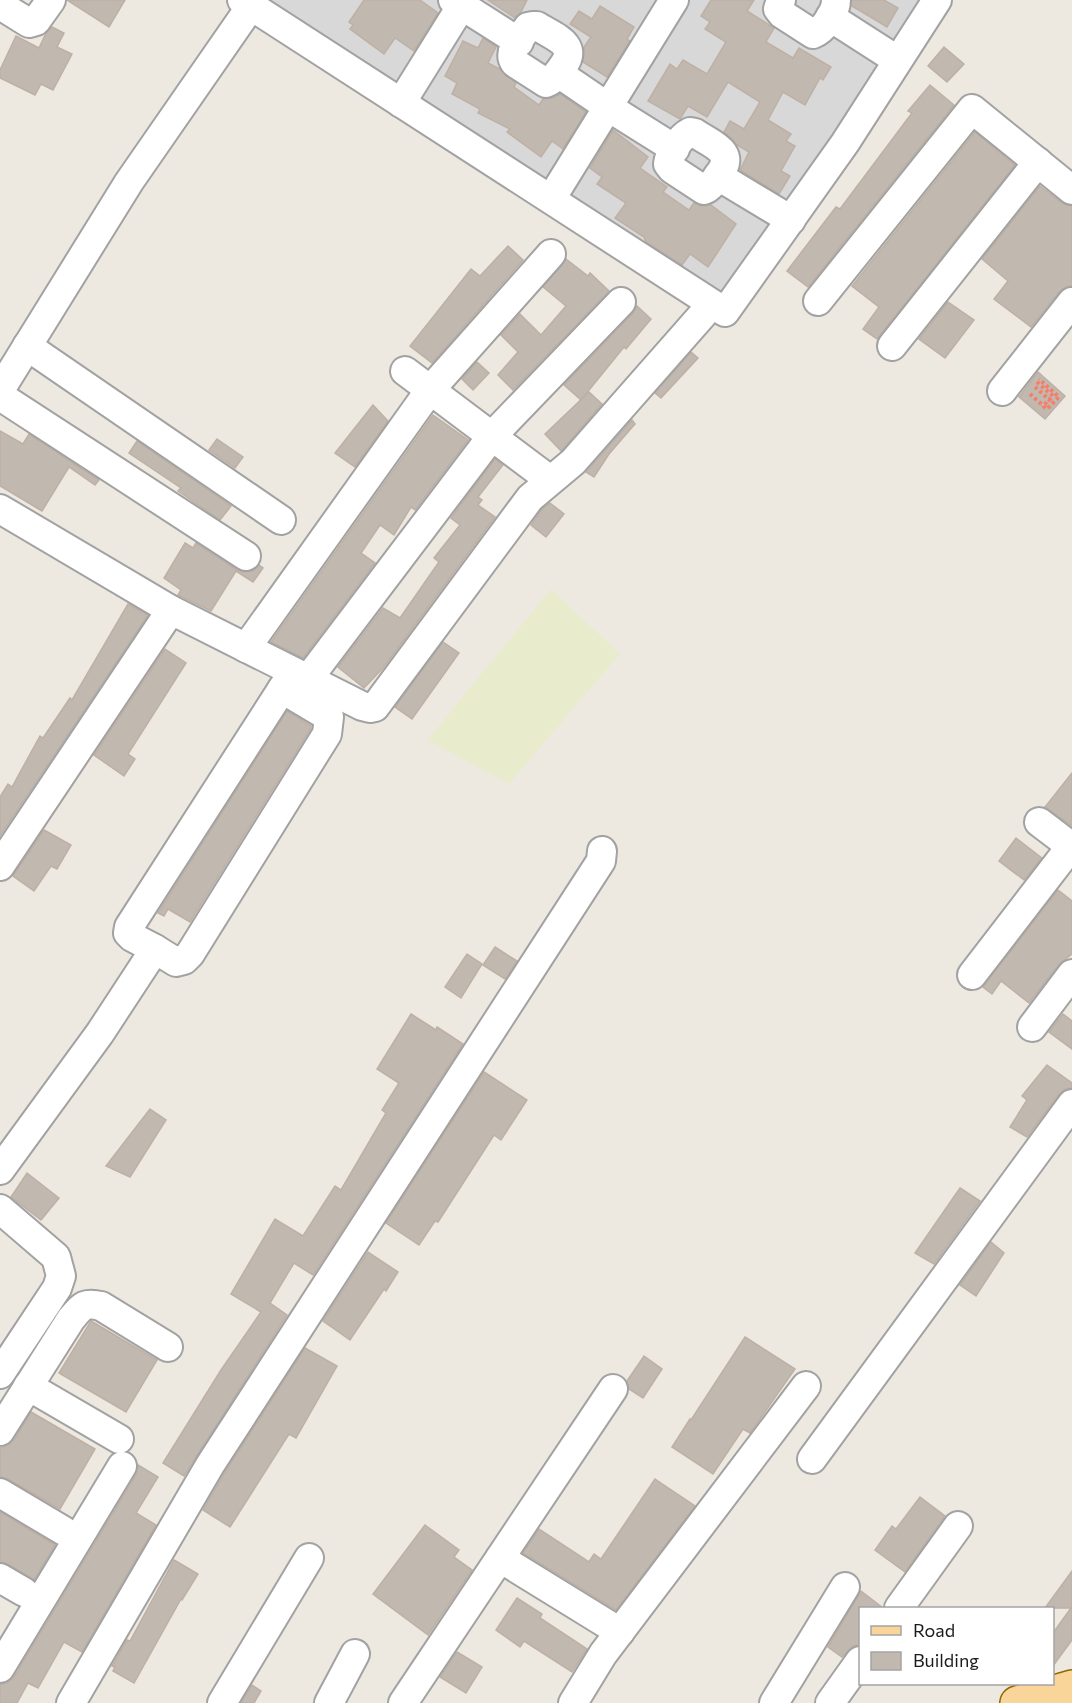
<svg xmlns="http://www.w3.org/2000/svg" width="1072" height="1703" font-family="Commissioner,sans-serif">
<rect width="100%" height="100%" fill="#ede9e1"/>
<path fill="#d9d8d8" d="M 251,0 L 935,0 L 725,312 Z"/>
<path fill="#e8eccc" d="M 551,589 L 620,654 L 509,784 L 427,740 Z"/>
<g fill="#c1b8b0" stroke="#beb0a4" stroke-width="1.5">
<path d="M 67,0 L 125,0 L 109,27 Z"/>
<path d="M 364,0 L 420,0 L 438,13 L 414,51 L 395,38 L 384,54 L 350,29 L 353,25 L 349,22 Z"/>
<path d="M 488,0 L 527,0 L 520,14 L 515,18 Z"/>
<path d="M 711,0 L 754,0 L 747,11 L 774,28 L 766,42 L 793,58 L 799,48 L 831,67 L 823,80 L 820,78 L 805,105 L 783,92 L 768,120 L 791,134 L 786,141 L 795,146 L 781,171 L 790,176 L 779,194 L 740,170 L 749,152 L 737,145 L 724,132 L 730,121 L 744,129 L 760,102 L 728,82 L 707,117 L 688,106 L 680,119 L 648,101 L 670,64 L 677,69 L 683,60 L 707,74 L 726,42 L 705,29 L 710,22 L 701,16 Z"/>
<path d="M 852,0 L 884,0 L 898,8 L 887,27 L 852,6 Z"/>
<path d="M 600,6 L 634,27 L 627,39 L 630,41 L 607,77 L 583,62 L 584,47 L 591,37 L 570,24 L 579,11 L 592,19 Z"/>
<path d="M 52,27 L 64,33 L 57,47 L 72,54 L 53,90 L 41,84 L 35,95 L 0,78 L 0,70 L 16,36 L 39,48 L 46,33 Z"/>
<path d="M 483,38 L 496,47 L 488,63 L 500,69 L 506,76 L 516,83 L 514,87 L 539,105 L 543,99 L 552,98 L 560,94 L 586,112 L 563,149 L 552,141 L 541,157 L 507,132 L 510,129 L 478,113 L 480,109 L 452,94 L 457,83 L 445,76 L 463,41 L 478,48 Z"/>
<path d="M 944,47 L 964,64 L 947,82 L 928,66 Z"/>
<path d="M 930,85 L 954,105 L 808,287 L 787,271 L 836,207 L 840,209 L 912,113 L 908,111 Z"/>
<path d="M 613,130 L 648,157 L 640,168 L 667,187 L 663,192 L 689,210 L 694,203 L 702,206 L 711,205 L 736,224 L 708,267 L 690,254 L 682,265 L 646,242 L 644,237 L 615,218 L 626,203 L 597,184 L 602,177 L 590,168 Z"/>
<path d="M 975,132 L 1015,165 L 877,339 L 863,329 L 879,307 L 852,286 Z"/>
<path d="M 1040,186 L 1062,203 L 1072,206 L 1072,286 L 1065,287 L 1059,292 L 1031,327 L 994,299 L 1008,281 L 982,259 Z"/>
<path d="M 508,246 L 523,260 L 432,363 L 410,346 L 471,269 L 480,276 Z"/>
<path d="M 566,259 L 588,276 L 590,273 L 609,291 L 513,390 L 498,375 L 518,352 L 501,335 L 520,314 L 541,335 L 566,306 L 543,287 Z"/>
<path d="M 948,302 L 974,320 L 945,358 L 919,339 Z"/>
<path d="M 637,306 L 651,319 L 626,349 L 624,347 L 581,400 L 564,385 L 633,313 Z"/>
<path d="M 691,352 L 698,358 L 661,398 L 655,393 Z"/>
<path d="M 477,362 L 489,373 L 473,390 L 462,379 Z"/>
<path d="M 1038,372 L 1065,396 L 1045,419 L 1019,397 Z"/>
<path d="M 589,392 L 602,404 L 561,451 L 545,434 Z"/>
<path d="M 373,405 L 388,421 L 355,467 L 335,453 Z"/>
<path d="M 433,415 L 468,440 L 415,510 L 411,507 L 394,535 L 380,525 L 361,553 L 375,563 L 303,658 L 271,642 Z"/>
<path d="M 632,420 L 635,424 L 609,454 L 594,477 L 586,472 Z"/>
<path d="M 0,431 L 23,444 L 29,434 L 99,480 L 95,485 L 69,467 L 42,511 L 0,486 Z"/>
<path d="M 217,439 L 243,457 L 235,468 L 209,450 Z"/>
<path d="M 137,441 L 231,506 L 220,520 L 178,491 L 181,488 L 129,453 Z"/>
<path d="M 495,459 L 503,465 L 478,497 L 482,500 L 478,505 L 495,517 L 383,668 L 364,688 L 338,667 L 383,608 L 400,618 L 439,562 L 434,558 L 460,525 L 451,518 Z"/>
<path d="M 550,503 L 564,514 L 546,537 L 531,525 L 542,509 Z"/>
<path d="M 185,543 L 193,548 L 196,543 L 237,570 L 245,572 L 253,571 L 259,565 L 263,568 L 253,582 L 236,571 L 211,611 L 178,595 L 181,590 L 164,578 Z"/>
<path d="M 128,604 L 148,615 L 0,836 L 0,797 L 8,784 L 12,787 L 40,736 L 43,738 L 70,698 L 72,700 Z"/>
<path d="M 443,642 L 459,653 L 412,719 L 395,707 Z"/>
<path d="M 165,649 L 186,663 L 128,754 L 135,759 L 124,776 L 94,755 Z"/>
<path d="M 287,711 L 311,726 L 311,728 L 190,922 L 168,909 L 164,916 L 158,913 Z"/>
<path d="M 1072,773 L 1072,826 L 1045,807 Z"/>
<path d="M 44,830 L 71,845 L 57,869 L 51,866 L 34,891 L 13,876 Z"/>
<path d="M 1016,838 L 1042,858 L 1024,880 L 999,861 Z"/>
<path d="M 1058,890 L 1072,901 L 1072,954 L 1059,964 L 1029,1003 L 1001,981 L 992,994 L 983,987 Z"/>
<path d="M 495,947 L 517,961 L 505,979 L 483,965 Z"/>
<path d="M 467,954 L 482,964 L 461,998 L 445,987 Z"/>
<path d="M 411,1014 L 436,1030 L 437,1027 L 463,1044 L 313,1275 L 294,1263 L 270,1303 L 287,1315 L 184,1476 L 163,1463 L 221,1370 L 261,1312 L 231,1294 L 275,1219 L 303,1236 L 335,1186 L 341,1190 L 386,1113 L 382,1110 L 399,1083 L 377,1069 Z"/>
<path d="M 1063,1014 L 1072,1021 L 1072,1049 L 1049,1032 Z"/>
<path d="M 1047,1065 L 1072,1083 L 1072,1088 L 1065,1089 L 1059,1094 L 1027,1137 L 1010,1127 L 1027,1100 L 1022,1096 Z"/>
<path d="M 484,1072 L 527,1100 L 501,1140 L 494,1135 L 438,1222 L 435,1221 L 419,1245 L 386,1223 Z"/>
<path d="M 150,1109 L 166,1120 L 130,1177 L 106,1166 Z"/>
<path d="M 27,1173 L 59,1198 L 41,1220 L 11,1197 Z"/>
<path d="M 960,1188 L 980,1201 L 934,1264 L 915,1253 Z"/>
<path d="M 991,1242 L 1004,1253 L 976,1296 L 960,1285 Z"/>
<path d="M 368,1252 L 398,1272 L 386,1291 L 384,1289 L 350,1340 L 323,1321 Z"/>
<path d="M 91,1321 L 157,1360 L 126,1412 L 59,1373 Z"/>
<path d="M 745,1337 L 795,1369 L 750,1433 L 743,1429 L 713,1474 L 672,1447 L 690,1419 L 691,1420 Z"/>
<path d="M 305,1348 L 337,1366 L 296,1438 L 289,1434 L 230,1527 L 203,1510 L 224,1474 Z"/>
<path d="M 644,1356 L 662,1369 L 643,1398 L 629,1389 L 627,1381 Z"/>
<path d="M 31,1412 L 95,1449 L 60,1509 L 8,1479 L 0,1477 L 0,1448 L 8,1445 L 14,1440 Z"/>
<path d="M 138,1465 L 158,1477 L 136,1513 L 156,1525 L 82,1652 L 64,1642 L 38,1688 L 28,1683 L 17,1703 L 0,1703 L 0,1684 L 7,1683 L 14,1677 L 136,1475 Z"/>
<path d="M 655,1479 L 695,1506 L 616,1610 L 523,1553 L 539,1529 L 589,1562 L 594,1554 L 601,1559 Z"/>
<path d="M 920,1497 L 945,1516 L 905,1572 L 875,1550 L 892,1526 L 896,1529 Z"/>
<path d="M 0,1512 L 55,1545 L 34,1580 L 8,1564 L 0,1562 Z"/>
<path d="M 425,1525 L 459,1550 L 454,1557 L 472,1570 L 428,1635 L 373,1594 Z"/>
<path d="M 174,1560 L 198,1574 L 182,1600 L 181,1599 L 134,1683 L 113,1671 L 115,1667 L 112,1666 L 127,1640 L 130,1641 Z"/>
<path d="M 1072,1571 L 1072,1640 L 1053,1666 L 1053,1633 L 1071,1608 L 1045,1608 Z"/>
<path d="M 861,1591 L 883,1608 L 861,1608 L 861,1645 L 853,1646 L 842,1657 L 828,1647 Z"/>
<path d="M 517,1598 L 542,1614 L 540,1618 L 587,1649 L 572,1672 L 524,1641 L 520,1647 L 496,1630 Z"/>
<path d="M 457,1652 L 482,1667 L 466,1693 L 440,1677 Z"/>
<path d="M 252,1685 L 261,1691 L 254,1703 L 241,1703 Z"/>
</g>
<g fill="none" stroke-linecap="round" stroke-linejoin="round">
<defs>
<g id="minor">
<path d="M 242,0 L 725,312 L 845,143 L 937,0"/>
<path d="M 453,0 L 519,42"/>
<path d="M 781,0 L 778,9 L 782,14 L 813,34 C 824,30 836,12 836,0"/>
<path d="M 0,5 L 29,23 L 36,21 L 51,0"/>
<path d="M 830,17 L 897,60"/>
<path d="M 533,26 L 537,26 C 554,37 579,44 563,66 C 558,73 554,80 546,83 L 515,63 C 506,51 522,37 528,27 Z"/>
<path d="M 558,73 L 608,107 L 675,149"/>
<path d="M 401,103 L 465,0"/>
<path d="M 690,132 L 695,133 C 711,144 736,151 720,173 C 715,179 712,187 704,190 L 672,169 L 668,164 C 669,154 680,137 690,132 Z"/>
<path d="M 718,176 L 791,220"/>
<path d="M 551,199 L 674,0"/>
<path d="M 818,301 L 972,109 L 1072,190"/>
<path d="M 27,346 L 281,520"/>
<path d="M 892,346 L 1038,162"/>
<path d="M 405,371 L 550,480"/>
<path d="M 0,390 L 129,182 L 251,6"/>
<path d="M 1002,391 L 1072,302"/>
<path d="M 0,396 L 246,556"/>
<path d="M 0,509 L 171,610 L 0,866"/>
<path d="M 171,610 L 362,706 L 370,708 L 375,707 L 530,498 L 573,462 L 712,304"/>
<path d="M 246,648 L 430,390 L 551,254"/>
<path d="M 308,679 L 492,436 L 621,302"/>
<path d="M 1039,822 L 1072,847"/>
<path d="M 155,949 L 176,962 L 184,960 L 190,954 L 327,734 L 329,717 L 282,689"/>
<path d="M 972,975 L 1072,845"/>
<path d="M 1032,1027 L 1072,974"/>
<path d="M 0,1170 L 100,1033 L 155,949 L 132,937 L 128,933 L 129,927 L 293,672"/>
<path d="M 0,1209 L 56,1257 L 61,1276 L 57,1288 L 0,1374"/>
<path d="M 28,1386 L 119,1439"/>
<path d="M 0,1431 L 71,1319 C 82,1306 84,1302 101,1306 L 168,1347"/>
<path d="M 812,1459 L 1072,1104"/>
<path d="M 0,1493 L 64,1531"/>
<path d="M 500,1558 L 620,1632"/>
<path d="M 0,1578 L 24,1592"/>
<path d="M 899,1608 L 958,1526"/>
<path d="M 0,1668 L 122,1466"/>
<path d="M 71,1703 L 210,1465 L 601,861 L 602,851"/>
<path d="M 222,1703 L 309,1558"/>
<path d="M 329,1703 L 355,1654"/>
<path d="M 403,1703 L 613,1389"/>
<path d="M 573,1703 L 603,1654 L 806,1386"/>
<path d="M 774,1703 L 845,1587"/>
<path d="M 830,1703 L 860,1661"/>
</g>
<path id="major" d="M 1017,1703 L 1072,1687"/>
</defs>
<use href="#minor" stroke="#a2a2a2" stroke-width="32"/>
<use href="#major" stroke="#8f6803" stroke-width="36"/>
<g stroke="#f67e68" stroke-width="4" stroke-dasharray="3 3" stroke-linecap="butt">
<path d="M 1037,382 L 1053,396 L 1042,407"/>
<path d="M 1035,387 L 1053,403"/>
<path d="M 1030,394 L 1047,409 L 1059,397 L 1039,379"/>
</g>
<use href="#minor" stroke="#fff" stroke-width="28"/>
<use href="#major" stroke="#fad599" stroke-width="33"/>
</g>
<rect x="859" y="1607" width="195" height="78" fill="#ffffff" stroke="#a4a4a4" stroke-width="1.5"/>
<rect x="871" y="1626" width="30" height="9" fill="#fad599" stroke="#a4a4a4" stroke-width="1.5"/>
<text x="913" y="1637" font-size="18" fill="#1b1b1b">Road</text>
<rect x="871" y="1652" width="30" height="18" fill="#c1b8b0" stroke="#a4a4a4" stroke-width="1.5"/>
<text x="913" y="1667" font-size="18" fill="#1b1b1b">Building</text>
</svg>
